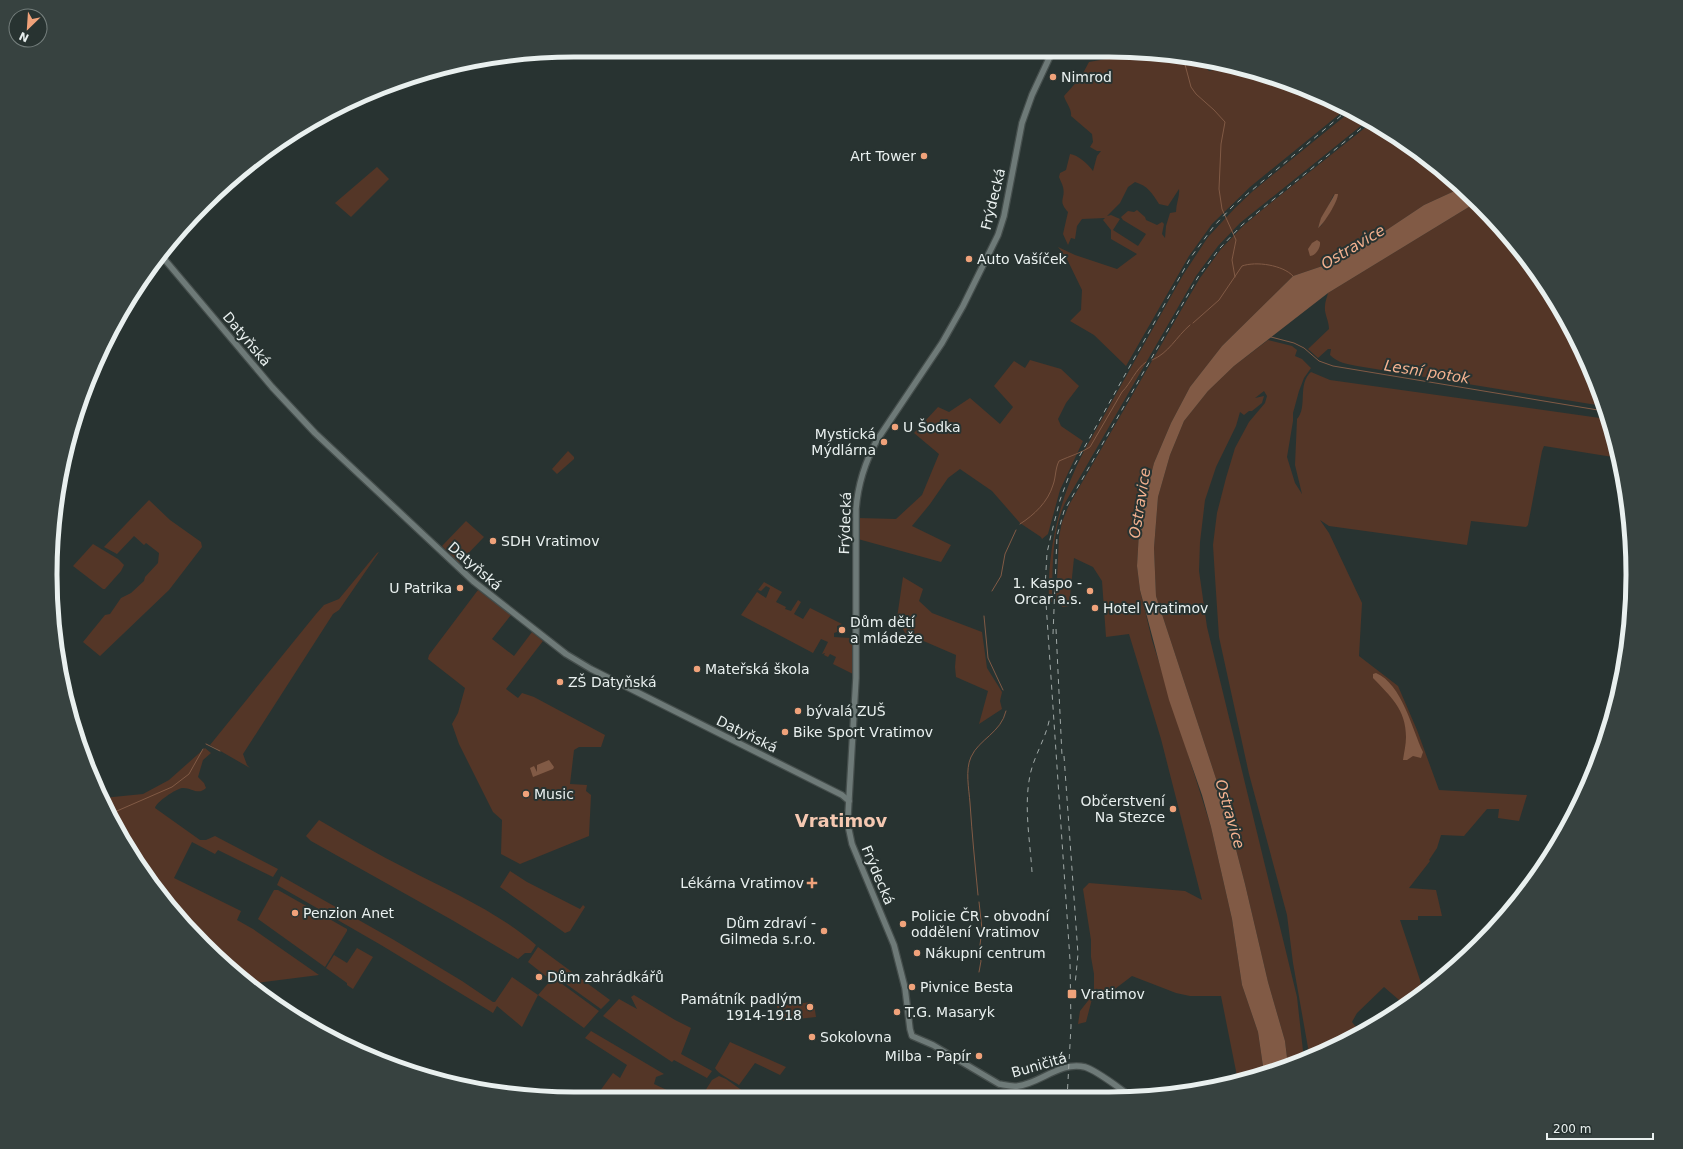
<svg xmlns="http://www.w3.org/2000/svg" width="1683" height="1149" font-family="'DejaVu Sans',sans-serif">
<rect width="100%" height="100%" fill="#283331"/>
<g fill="#543627" fill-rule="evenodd">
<path d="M 1129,52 L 1202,59 L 1203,64 L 1209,71 L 1228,66 L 1341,104 L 1347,108 L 1250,187 L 1212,224 L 1189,256 L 1126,366 L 1094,335 L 1070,321 L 1081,310 L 1082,290 L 1066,257 L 1058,247 L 1075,255 L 1117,269 L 1137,254 L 1111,239 L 1111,230 L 1103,220 L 1105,218 L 1082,219 L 1077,226 L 1075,239 L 1071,238 L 1068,245 L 1063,234 L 1068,212 C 1057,200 1066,199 1063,187 C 1062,183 1060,180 1059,177 L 1060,173 L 1066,170 L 1070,154 C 1078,155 1088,164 1093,171 L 1097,156 L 1101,151 L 1097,151 L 1090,147 L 1093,142 L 1092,134 L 1071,116 C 1072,109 1066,103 1064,96 L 1081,77 L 1089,62 L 1123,56 ZM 1135,182 C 1148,186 1152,193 1159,204 L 1168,206 L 1179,189 C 1180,196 1176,204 1176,212 L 1170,213 L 1166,226 L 1165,238 L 1162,234 L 1164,224 L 1162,222 L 1157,225 L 1146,220 L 1145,217 L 1137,210 L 1134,212 L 1128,211 L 1121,217 L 1123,220 L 1146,234 L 1138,246 L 1113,230 L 1120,219 L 1111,215 L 1107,216 L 1120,203 L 1128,187 Z"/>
<path d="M 1351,111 L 1367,121 L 1240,223 L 1218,246 L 1196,276 L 1065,503 C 1051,534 1053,568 1052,602 L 1049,603 C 1047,549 1059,499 1084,451 L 1183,275 L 1208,237 L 1235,208 L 1253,191 Z"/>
<path d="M 1371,123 L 1428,158 L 1461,188 L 1424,205 L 1343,259 L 1293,276 L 1286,283 L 1222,346 L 1190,387 L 1171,423 L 1154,463 L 1145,498 L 1139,532 L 1137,566 L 1140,590 L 1152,640 L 1211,827 L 1232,919 L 1242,985 L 1258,1032 L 1264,1073 L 1211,1089 L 1196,1090 L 1196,1085 L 1237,1076 L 1221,996 L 1190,996 L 1176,993 L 1132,976 L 1099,1001 L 1098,999 L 1092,999 L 1086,1022 L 1078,1024 L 1080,1011 L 1091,997 L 1094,989 L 1094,974 L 1091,957 L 1091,940 L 1083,889 L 1089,883 L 1185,891 L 1202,900 L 1161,739 L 1129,634 L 1106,637 L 1102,581 L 1093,567 L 1074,558 L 1069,606 L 1063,607 L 1056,602 L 1059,537 L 1062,522 L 1069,505 L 1187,300 L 1200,278 L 1221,249 L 1243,226 L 1262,210 ZM 1334,194 L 1330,211 L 1321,226 L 1318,227 Z"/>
<path d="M 377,167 L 389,179 L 351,217 L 335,203 Z"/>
<path d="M 1477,202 L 1544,283 L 1593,374 L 1603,406 L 1357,366 C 1347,364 1338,363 1330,355 L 1331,349 L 1328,349 L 1318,358 L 1308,349 L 1329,329 C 1329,320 1324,314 1325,306 C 1325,302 1327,297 1328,293 Z"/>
<path d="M 1268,340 L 1292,346 L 1297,350 L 1295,356 L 1302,359 L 1311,368 L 1304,378 L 1299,391 L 1293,413 L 1293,421 L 1287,457 L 1295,483 L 1302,494 L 1295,465 L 1297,419 C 1308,407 1297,384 1311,372 L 1330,380 L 1607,419 L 1619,458 L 1544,446 L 1542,451 L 1528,525 L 1526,527 L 1471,521 L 1467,545 L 1329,526 L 1320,520 L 1329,533 L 1362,603 L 1359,656 L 1398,686 L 1417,730 L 1439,790 L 1527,795 L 1519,821 L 1498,818 L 1499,809 L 1487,809 L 1464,836 L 1441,835 L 1437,848 L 1429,860 L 1430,861 L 1409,888 L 1436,890 L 1442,916 L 1418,916 L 1418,920 L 1400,920 L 1421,983 L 1415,999 L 1406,1006 L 1384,987 L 1357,1013 L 1352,1022 L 1360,1032 L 1310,1059 L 1293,963 L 1287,915 L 1249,774 L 1219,637 L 1215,577 L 1213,545 L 1217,513 L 1226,478 L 1235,448 L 1249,422 L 1265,403 L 1267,396 L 1264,391 L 1255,398 L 1264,396 L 1262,403 L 1252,411 L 1249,411 L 1244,415 L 1240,412 L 1236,426 L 1216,467 L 1205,500 L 1200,542 L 1199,571 L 1207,627 L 1297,997 L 1304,1060 L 1288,1066 L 1285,1041 L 1268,982 L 1245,884 L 1224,803 L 1156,596 L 1154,548 L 1158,497 L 1170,455 L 1184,421 L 1208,391 L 1234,366 Z"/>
<path d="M 1030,360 L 1061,369 L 1079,386 L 1066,403 L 1058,419 L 1061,426 L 1083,441 L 1060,490 L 1048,534 L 1042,539 L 1041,537 L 1020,523 L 992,491 L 960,469 L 948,478 L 930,504 L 912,526 L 951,545 L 941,562 L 858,539 L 858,518 L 896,519 L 922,495 L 939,454 L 914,433 L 938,407 L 949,412 L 970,398 L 1000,424 L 1013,407 L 994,386 L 1014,361 L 1025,368 Z"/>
<path d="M 568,451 L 574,457 L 574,459 L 557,474 L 552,469 Z"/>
<path d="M 149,500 L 170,520 L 201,542 L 202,547 L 169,590 L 100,656 L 83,642 L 105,615 L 110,614 L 121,598 L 131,593 L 144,581 L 145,577 L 158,563 L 159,553 L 146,543 L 144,545 L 134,536 L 117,554 L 104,547 Z"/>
<path d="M 466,521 L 484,537 L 459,563 L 442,546 Z"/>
<path d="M 93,544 L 118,559 L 124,565 L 121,571 L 105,589 L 103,589 L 73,566 Z"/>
<path d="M 379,552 L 339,610 L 333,614 L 243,754 L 247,765 L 250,768 L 210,745 L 316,614 L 324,605 L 339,599 L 377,553 Z"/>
<path d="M 903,577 L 923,589 L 919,601 L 932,613 L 982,632 L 987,668 L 1002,692 L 1000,701 L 1002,709 L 979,724 L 988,691 L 956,677 L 955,667 L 956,655 L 905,633 L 897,618 Z"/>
<path d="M 764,582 L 782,592 L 776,602 L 786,607 L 785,609 L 791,611 L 798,600 L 801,602 L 794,614 L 803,619 L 810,608 L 842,624 L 837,626 L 837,632 L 834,633 L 834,637 L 850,638 L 852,641 L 853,674 L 833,664 L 836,657 L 830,654 L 828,657 L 824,655 L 825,653 L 822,654 L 828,642 L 821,639 L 813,653 L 741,615 L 757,592 L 766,598 L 770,588 L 766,586 L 761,591 L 758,590 Z"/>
<path d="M 478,590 L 511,615 L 492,639 L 514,656 L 532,632 L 543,641 L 506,689 L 518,698 L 522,693 L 534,697 L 605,735 L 601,747 L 579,747 L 574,750 L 570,784 L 587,785 L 586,791 L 591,795 L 589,836 L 520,864 L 501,854 L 502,820 L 493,812 L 459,744 L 452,724 L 458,713 L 465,688 L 428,659 L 429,655 Z"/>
<path d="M 205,748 L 211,753 L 203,760 L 198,777 L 204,783 L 206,788 C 198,796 191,787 182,788 C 176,789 156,802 155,808 L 200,840 L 206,840 L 215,836 L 278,869 L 273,877 L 218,850 L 215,854 L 192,842 L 174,878 L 241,911 L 237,920 L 253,929 L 319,975 L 248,984 L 204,946 L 120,837 L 103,798 L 143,794 L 169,780 Z"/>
<path d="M 319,820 C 348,837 377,854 407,869 C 451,892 498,912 536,945 L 531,953 L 525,953 L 518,959 L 452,920 L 311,841 L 306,836 Z"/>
<path d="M 510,871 L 527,882 L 580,909 L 583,905 L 585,907 L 570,931 L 565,933 L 500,887 Z"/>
<path d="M 281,876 L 394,940 L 462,981 L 493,1002 L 495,1002 L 512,977 L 538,995 L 551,980 L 558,981 L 599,1011 L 584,1028 L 538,995 L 522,1027 L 497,1006 L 493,1013 L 381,945 L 277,885 Z"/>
<path d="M 274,890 L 278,890 L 347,929 L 347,931 L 325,967 L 258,919 Z"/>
<path d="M 538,947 L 610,1000 L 601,1009 L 555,976 L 553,978 L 547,977 L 528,962 Z"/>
<path d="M 357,948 L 373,957 L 353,989 L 347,985 L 347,983 L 326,968 L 334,955 L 347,963 Z"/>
<path d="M 634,995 L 675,1020 L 691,1028 L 681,1054 L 712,1071 L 707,1078 L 674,1060 L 672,1062 L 603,1016 L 619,999 L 637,1009 L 631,997 Z"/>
<path d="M 812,1002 L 814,1004 L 816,1017 L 779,1021 L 777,1006 Z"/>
<path d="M 591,1031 L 664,1074 L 656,1077 L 654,1084 L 686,1099 L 662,1099 L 647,1092 L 644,1099 L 611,1099 L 600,1091 L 613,1073 L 620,1078 L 627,1065 L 585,1038 Z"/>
<path d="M 730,1042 L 786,1067 L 780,1075 L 755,1063 L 739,1085 C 733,1081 718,1074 715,1068 Z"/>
<path d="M 719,1076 L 726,1079 L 754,1099 L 700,1099 L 712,1080 Z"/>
</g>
<g fill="#815a45">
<path d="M 1461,188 L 1477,202 L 1328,293 L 1234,366 L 1208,391 L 1184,421 L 1170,455 L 1158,497 L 1154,548 L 1156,596 L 1224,803 L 1245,884 L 1268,982 L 1285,1041 L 1288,1066 L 1264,1073 L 1258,1032 L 1242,985 L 1232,919 L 1211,827 L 1202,795 L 1169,700 L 1140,590 L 1137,566 L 1139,532 L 1145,498 L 1154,463 L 1171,423 L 1190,387 L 1222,346 L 1286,283 L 1293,276 L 1343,259 L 1424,205 Z"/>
<path d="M 1335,194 L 1338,194 C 1338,201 1324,224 1318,228 L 1321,218 Z"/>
<path d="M 1317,240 L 1320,242 C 1321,248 1315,256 1310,256 L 1308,249 L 1312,243 Z"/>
<path d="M 1376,673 C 1402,684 1412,729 1423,752 L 1421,758 L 1413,756 L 1407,760 L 1403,760 C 1404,752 1406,745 1406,737 C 1406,709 1390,696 1373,678 L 1373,674 Z"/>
<path d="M 549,760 L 554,767 L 553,769 L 533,777 L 530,768 L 534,766 L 537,772 L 537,765 Z"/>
</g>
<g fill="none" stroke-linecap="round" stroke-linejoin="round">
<g stroke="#815a45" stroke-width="1">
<path d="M 1183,57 L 1191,87 L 1196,94 L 1214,110 L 1225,122 L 1221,144 L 1219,189 L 1222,209 L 1236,240 L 1232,260 L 1235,277"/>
<path d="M 1193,323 L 1219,300 L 1242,266 C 1256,261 1283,265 1293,276"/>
<path d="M 1271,337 L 1294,343 L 1304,348 L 1319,361 L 1333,366 L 1604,411"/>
<path d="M 1152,360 C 1169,353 1176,337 1190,325"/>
<path d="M 1020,524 C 1034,515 1048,502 1053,485 C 1056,477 1055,469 1059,461 C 1070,456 1081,453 1090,447 L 1122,392 C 1131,383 1135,370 1146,362"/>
<path d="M 992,591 L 1001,576 L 1005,554 L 1016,530"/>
<path d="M 984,616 L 988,658 L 1003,690"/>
<path d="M 206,744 L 220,751"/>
<path d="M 110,814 L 172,787 L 189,774 L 203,749"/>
<path d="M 978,895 C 975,864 972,834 970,803 C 969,789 965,770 971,757 C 979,739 1001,733 1006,711"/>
<path d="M 979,972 L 981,961 L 979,953 L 982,929 L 979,902"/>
</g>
<defs>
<g id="secondary">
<path d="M 1053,50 L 1032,95 L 1022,123 L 1004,216 L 998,235 L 963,306 L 942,343 L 877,440 C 865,462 858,484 856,509 L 856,678 L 848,816 L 849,830 L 852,844 L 894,945 L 905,988 L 910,1029 L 912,1036 L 933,1045 L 999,1084 C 1005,1085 1012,1087 1018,1086 C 1041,1083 1060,1061 1085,1067 C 1098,1071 1120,1089 1132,1097"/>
<path d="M 160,254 L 272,387 L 315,433 L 473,581 L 566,654 L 591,669 L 842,795 L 849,801"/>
</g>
</defs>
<use href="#secondary" stroke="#454e4c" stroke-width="8"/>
<use href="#secondary" stroke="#6e7a78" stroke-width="5.5"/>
<g stroke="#a0a9a7" stroke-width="1" stroke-dasharray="5 5" stroke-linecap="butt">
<path d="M 1056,629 L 1062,756"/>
<path d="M 1053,634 L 1057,536 L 1064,511 L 1198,277 L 1220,248 L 1242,225 L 1369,122"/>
<path d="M 1064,756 L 1078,954 L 1075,985"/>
<path d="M 1032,872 C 1030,840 1023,803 1031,771 C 1036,752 1047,736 1050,716"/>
<path d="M 1067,1099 L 1071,1026 L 1070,960 L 1045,588 L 1047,553 L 1051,535 L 1060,500 L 1070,473 L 1191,257 L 1214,226 L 1233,206 L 1349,109"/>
</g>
</g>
<g fill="#f0a27a" stroke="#283331" stroke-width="1.5">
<circle cx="1053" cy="77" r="4"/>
<circle cx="924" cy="156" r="4"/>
<circle cx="969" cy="259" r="4"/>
<circle cx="895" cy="427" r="4"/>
<circle cx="884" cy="442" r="4"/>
<circle cx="493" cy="541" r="4"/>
<circle cx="460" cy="588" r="4"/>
<circle cx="1090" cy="591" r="4"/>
<circle cx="1095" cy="608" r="4"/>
<circle cx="842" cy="630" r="4"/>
<circle cx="697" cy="669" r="4"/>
<circle cx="560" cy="682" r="4"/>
<circle cx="798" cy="711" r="4"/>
<circle cx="785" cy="732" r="4"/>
<circle cx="526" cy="794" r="4"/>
<circle cx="1173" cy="809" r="4"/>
<path d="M810 877h4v4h4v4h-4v4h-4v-4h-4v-4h4z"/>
<circle cx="295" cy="913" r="4"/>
<circle cx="903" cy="924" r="4"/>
<circle cx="824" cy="931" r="4"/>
<circle cx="917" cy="953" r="4"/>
<circle cx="539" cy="977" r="4"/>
<circle cx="912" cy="987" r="4"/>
<rect x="1067" y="989" width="10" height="10" rx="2"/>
<circle cx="810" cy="1007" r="4"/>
<circle cx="897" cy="1012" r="4"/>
<circle cx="812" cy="1037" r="4"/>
<circle cx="979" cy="1056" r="4"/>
</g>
<g text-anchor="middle" stroke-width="4" stroke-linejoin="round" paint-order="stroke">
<g font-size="14" fill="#e9f0ef" stroke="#283331" text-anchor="start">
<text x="1061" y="82">Nimrod</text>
<text x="916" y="161" text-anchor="end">Art Tower</text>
<text x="977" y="264">Auto Vašíček</text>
<text x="903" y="432">U Šodka</text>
<text x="876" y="439" text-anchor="end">Mystická<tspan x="876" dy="16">Mýdlárna</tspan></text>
<text x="501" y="546">SDH Vratimov</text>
<text x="1082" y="588" text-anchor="end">1. Kaspo -<tspan x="1082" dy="16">Orcar a.s.</tspan></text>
<text x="452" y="593" text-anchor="end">U Patrika</text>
<text x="1103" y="613">Hotel Vratimov</text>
<text x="850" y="627">Dům dětí<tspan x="850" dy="16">a mládeže</tspan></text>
<text x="705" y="674">Mateřská škola</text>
<text x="568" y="687">ZŠ Datyňská</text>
<text x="806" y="716">bývalá ZUŠ</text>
<text x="793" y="737">Bike Sport Vratimov</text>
<text x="534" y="799">Music</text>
<text x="1165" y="806" text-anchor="end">Občerstvení<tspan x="1165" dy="16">Na Stezce</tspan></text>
<text x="804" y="888" text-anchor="end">Lékárna Vratimov</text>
<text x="303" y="918">Penzion Anet</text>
<text x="911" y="921">Policie ČR - obvodní<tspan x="911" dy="16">oddělení Vratimov</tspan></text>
<text x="816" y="928" text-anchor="end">Dům zdraví -<tspan x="816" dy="16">Gilmeda s.r.o.</tspan></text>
<text x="925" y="958">Nákupní centrum</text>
<text x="547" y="982">Dům zahrádkářů</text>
<text x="920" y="992">Pivnice Besta</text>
<text x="1081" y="999">Vratimov</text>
<text x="802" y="1004" text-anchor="end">Památník padlým<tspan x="802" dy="16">1914-1918</tspan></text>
<text x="905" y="1017">T.G. Masaryk</text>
<text x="820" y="1042">Sokolovna</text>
<text x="971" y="1061" text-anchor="end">Milba - Papír</text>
</g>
<g font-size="14" fill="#e9f0ef" stroke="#283331">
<text transform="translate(993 199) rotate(-76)" y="5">Frýdecká</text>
<text transform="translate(247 339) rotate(50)" y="5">Datyňská</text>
<text transform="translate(845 523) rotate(-88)" y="5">Frýdecká</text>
<text transform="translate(475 566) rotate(41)" y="5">Datyňská</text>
<text transform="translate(747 734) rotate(26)" y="5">Datyňská</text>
<text transform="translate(878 875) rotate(67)" y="5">Frýdecká</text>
<text transform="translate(1039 1065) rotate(-16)" y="5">Buničitá</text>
</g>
<g font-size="15" font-style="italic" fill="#f4b290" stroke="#283331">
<text transform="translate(1353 247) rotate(-31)" y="5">Ostravice</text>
<text transform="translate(1427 372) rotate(9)" y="5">Lesní potok</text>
<text transform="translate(1140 503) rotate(-81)" y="5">Ostravice</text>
<text transform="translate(1230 814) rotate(74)" y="5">Ostravice</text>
</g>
<g font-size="18" font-weight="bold" fill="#f5c8b1" stroke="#283331">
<text x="841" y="827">Vratimov</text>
</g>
</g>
<path d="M0 0H1683V1149H0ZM574 57H1109A517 517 0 0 1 1626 574V575A517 517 0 0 1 1109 1092H574A517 517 0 0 1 57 575V574A517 517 0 0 1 574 57Z" fill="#374240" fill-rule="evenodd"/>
<path fill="none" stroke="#e9f0ef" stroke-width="5" d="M574 57H1109A517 517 0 0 1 1626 574V575A517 517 0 0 1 1109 1092H574A517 517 0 0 1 57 575V574A517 517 0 0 1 574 57Z"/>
<g transform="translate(28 28) rotate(205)"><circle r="19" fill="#283331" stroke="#757f7d"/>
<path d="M0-3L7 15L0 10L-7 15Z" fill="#f0a27a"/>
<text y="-6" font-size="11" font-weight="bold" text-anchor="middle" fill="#e9f0ef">N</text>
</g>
<path d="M1547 1133v6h106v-6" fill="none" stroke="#e9f0ef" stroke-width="2"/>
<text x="1553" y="1133" font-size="12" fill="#e9f0ef" stroke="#283331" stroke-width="3" paint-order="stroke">200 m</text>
</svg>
